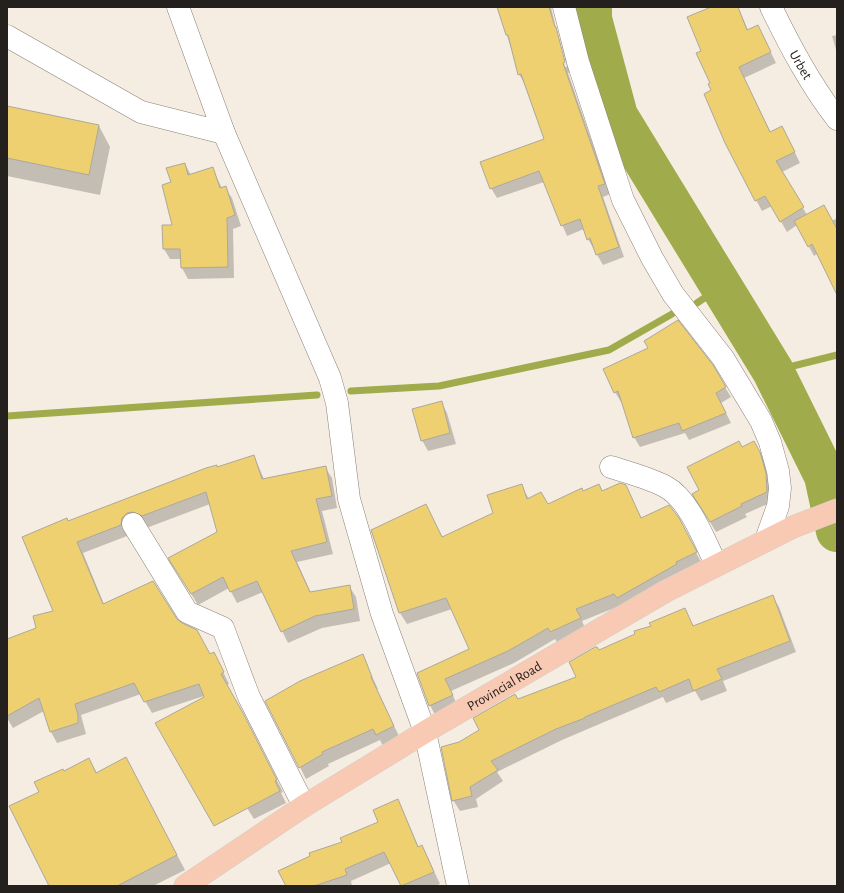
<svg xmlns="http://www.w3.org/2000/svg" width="844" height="893" font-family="'Alegreya Sans',sans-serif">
<rect width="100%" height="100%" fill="#f6ede2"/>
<g fill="#0003">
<path d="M 498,7 L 551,7 L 565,67 L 567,67 L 559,34 L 570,72 L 568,73 L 610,194 L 603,197 L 624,257 L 603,265 L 588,239 L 584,229 L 567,236 L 544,182 L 497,198 L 491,188 L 545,140 L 525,85 L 519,74 Z"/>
<path d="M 714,7 L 738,7 L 748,30 L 758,26 L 776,63 L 744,78 L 771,133 L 788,138 L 800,163 L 782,172 L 807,215 L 832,221 L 837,218 L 837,283 L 817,254 L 814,256 L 797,225 L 787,232 L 772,206 L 762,211 L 756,200 L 713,91 L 702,51 Z"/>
<path d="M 837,35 L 837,53 L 832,36 Z"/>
<path d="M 7,107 L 99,126 L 110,147 L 100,195 L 7,176 Z"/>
<path d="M 185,164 L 191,175 L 212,168 L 222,188 L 225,188 L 232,198 L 241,226 L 233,229 L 234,278 L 188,279 L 182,268 L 181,259 L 170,259 L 164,249 L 173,226 L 172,183 Z"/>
<path d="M 712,366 L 731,397 L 721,403 L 731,423 L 689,440 L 685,433 L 640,447 L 634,437 L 623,402 L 621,402 L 615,392 L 605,369 Z"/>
<path d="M 441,402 L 447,413 L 456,444 L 428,451 L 422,440 Z"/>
<path d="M 742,448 L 760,452 L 765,463 L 771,484 L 772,502 L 745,514 L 747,517 L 716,532 L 699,504 L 700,491 Z"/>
<path d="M 254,456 L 264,479 L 325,467 L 332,478 L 337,508 L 322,511 L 333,554 L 297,562 L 311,593 L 349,586 L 356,597 L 360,621 L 322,628 L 288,643 L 263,592 L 237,603 L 229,588 L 198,605 L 176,569 L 219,533 L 210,504 L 149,527 L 140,523 L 128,529 L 127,536 L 83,553 L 104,604 L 176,620 L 210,655 L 214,653 L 229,684 L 226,685 L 249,726 L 283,792 L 281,793 L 286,803 L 254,819 L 247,808 L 207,695 L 152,713 L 141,694 L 81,715 L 86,734 L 57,743 L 51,732 L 44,711 L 13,728 L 7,718 L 7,640 L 38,628 L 55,611 L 68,523 Z"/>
<path d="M 521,485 L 529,499 L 548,505 L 599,485 L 603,492 L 625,486 L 642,519 L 685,531 L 702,564 L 622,605 L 582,621 L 586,630 L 558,644 L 555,639 L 514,663 L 451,691 L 458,707 L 436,717 L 430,705 L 418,674 L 471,649 L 452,609 L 407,624 L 400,613 L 426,505 L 443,538 L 494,514 Z"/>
<path d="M 772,596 L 779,607 L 796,652 L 723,681 L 727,691 L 701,701 L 695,691 L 666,703 L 663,697 L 562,740 L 497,772 L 503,781 L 476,799 L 478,807 L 460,811 L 453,800 L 459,743 L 480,730 L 518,700 L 577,678 L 599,651 L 652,627 L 684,609 L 694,627 Z"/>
<path d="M 362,655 L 378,689 L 376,689 L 400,738 L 383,746 L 380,740 L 328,764 L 329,766 L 306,779 L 300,767 Z"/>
<path d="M 89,759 L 97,773 L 134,773 L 185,870 L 153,886 L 50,886 L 40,793 L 64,772 Z"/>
<path d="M 398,800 L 419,848 L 421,847 L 428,858 L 440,884 L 435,886 L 402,886 L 391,863 L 351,881 L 352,886 L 287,886 L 343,843 L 379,822 Z"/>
</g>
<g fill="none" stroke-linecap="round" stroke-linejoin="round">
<g stroke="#a0ab4c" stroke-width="7">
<path d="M 697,303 L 722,286"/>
<path d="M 773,371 L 837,355"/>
<path d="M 351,391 L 439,386 L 609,350 L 672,314"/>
<path d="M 7,416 L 317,395"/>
</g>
<path stroke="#a0ab4c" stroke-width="42" d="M 591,7 L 591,19 L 617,116 L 773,371 L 825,476 L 837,531"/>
</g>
<g fill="#eed070" stroke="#aca89c">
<path d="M 497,7 L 549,7 L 555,27 L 556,27 L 565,62 L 563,63 L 605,184 L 598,186 L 619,247 L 596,255 L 590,238 L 587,240 L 580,219 L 561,226 L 539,171 L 490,189 L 480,162 L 544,139 L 521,74 L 518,75 L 508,35 L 506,35 Z"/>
<path d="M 711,7 L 738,7 L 747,30 L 758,25 L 771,52 L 739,67 L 770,132 L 782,126 L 795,152 L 776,161 L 804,207 L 780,222 L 765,196 L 755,201 L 725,143 L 704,94 L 711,90 L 708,84 L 710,83 L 696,53 L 701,51 L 687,17 Z"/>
<path d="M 7,106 L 99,125 L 89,175 L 7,158 Z"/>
<path d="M 185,163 L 188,175 L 213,167 L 220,188 L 226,186 L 235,215 L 227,218 L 228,267 L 181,268 L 180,249 L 163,249 L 162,225 L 172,225 L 162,185 L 171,182 L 166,168 Z"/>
<path d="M 824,205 L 837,229 L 837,295 L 812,244 L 808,247 L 794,221 Z"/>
<path d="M 678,320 L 713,365 L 726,387 L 716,393 L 726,413 L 682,431 L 679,423 L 633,438 L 618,391 L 614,393 L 603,369 L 648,348 L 644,341 Z"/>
<path d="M 442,401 L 450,433 L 421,441 L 412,409 Z"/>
<path d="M 739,441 L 742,447 L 754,441 L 760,452 L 766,473 L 767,492 L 741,504 L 742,506 L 710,522 L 692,494 L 699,490 L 687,467 Z"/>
<path d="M 254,455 L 262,479 L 326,466 L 332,496 L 316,499 L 327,542 L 291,551 L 310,592 L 350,585 L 354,609 L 315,616 L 281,632 L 257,581 L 230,592 L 223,577 L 191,594 L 168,558 L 217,532 L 206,492 L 142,516 L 133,512 L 127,513 L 122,518 L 121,525 L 77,542 L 103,604 L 153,581 L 177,619 L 182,623 L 197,630 L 210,654 L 214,652 L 224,672 L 221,674 L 243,713 L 277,780 L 275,781 L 280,791 L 214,826 L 155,723 L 204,697 L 199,684 L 144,702 L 134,683 L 75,704 L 78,715 L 78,723 L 50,732 L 39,698 L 7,716 L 7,639 L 36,628 L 33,616 L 53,611 L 22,537 L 67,518 L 68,521 L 206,468 L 217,465 L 217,467 Z"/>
<path d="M 620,483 L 626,485 L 641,518 L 669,505 L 679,518 L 697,552 L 676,562 L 677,564 L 617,598 L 614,594 L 576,609 L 581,618 L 550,632 L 548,628 L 508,651 L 445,679 L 453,695 L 429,706 L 417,673 L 469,649 L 446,598 L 399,613 L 371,530 L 426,504 L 442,537 L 493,513 L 487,495 L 522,484 L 527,499 L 541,492 L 548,504 L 582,488 L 583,491 L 599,484 L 602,491 Z"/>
<path d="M 773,595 L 790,641 L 717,669 L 722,679 L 693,691 L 689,679 L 659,692 L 656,687 L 585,717 L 585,718 L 556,729 L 491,761 L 498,770 L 470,787 L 472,796 L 452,801 L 441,747 L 459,742 L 479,730 L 473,718 L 515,694 L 518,699 L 576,677 L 569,662 L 595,647 L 597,647 L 599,650 L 635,634 L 634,631 L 651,626 L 649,623 L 685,608 L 693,626 Z"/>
<path d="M 363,654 L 372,677 L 371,677 L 394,726 L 376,735 L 373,729 L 322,752 L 323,754 L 299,768 L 265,701 L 300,681 Z"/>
<path d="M 126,757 L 177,855 L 117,886 L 49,886 L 9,806 L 39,792 L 34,782 L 63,769 L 64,771 L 89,758 L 96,773 Z"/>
<path d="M 398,799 L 418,847 L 422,845 L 434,872 L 401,886 L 384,852 L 345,869 L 347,875 L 314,886 L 286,886 L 278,871 L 310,856 L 309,853 L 342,842 L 340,838 L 378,822 L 373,810 Z"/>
</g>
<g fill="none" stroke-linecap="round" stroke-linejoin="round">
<defs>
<g id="minor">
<path d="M 564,7 L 578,62 L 623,200 L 652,258 L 673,294 L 723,358 L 761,421 L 770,442 L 778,471 L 780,488 L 778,506 L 766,540"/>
<path id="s1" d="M 771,7 C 790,46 810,84 837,119"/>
<path d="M 7,36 L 141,112 L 224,133 L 178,7"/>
<path d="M 224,133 L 330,378 L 337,403 L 349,499 L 382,614 L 425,732 L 458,886"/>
<path d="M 611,467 C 629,473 649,478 666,487 C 689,499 705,542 716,564"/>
<path d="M 133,524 L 187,612 L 223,628 L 249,697 L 304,806"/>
</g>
<g id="major">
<path id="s2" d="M 185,886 L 304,806 L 425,732 L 666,591 L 793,527 L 837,510"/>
</g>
</defs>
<use href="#minor" stroke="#8b8278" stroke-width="23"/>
<use href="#major" stroke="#cfcecd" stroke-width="23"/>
<use href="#minor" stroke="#fff" stroke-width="22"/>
<use href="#major" stroke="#f8cab3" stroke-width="22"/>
</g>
<g text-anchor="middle" stroke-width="3" stroke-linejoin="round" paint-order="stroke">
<g font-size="14" fill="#24201d" stroke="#fffbf7">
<text dy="5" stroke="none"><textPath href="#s1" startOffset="65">Urbet</textPath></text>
<text dy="5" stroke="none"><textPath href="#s2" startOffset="377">Provincial Road</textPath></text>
</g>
</g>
<rect width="844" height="893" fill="none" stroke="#24201d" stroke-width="16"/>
</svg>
